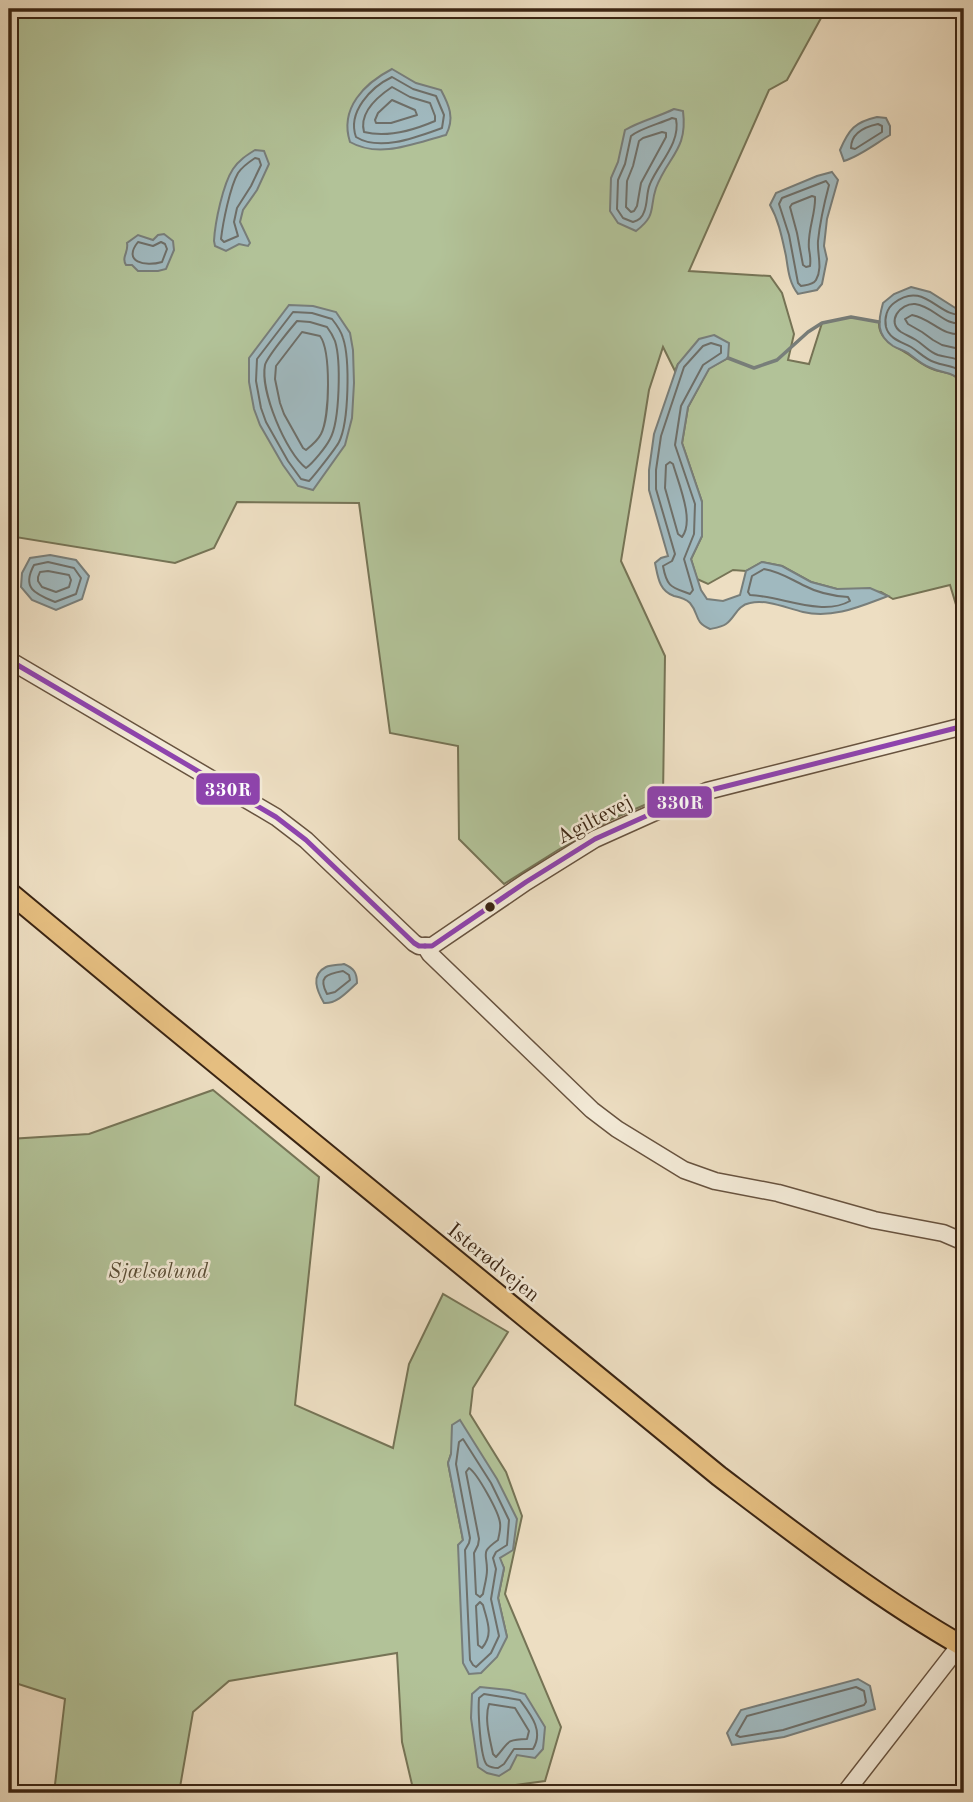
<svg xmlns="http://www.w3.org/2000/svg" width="973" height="1802" font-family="'Old Standard TT',serif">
<rect width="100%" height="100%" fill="#eddec2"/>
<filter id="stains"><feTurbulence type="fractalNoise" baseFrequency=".00286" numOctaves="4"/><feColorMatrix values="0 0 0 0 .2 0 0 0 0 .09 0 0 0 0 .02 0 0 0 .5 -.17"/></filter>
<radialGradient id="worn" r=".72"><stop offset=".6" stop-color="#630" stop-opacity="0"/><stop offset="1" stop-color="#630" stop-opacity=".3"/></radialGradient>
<g fill="#b2c298" stroke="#767456" stroke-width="2" fill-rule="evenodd">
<path d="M 9,9 L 826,9 L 787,80 L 769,90 L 689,271 L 770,276 L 782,293 L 794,334 L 788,360 L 809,364 L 822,323 L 851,317 L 879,322 C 878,339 894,345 906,353 C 916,359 924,367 935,370 C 949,374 953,372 964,384 L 964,631 L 950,585 L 893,599 L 881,592 L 837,589 L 811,582 L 782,566 L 762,562 L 746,571 L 733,570 L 708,584 L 697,579 L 691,559 L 702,536 L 702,502 L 682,443 L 688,407 L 709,368 L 728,358 L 678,364 L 675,371 L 663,347 L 649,390 L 621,561 L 665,656 L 663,797 L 610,820 L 558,850 L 504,884 L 459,839 L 458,746 L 390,733 L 359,503 L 237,502 L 214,548 L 175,563 L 9,536 Z"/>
<path d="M 213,1090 L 319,1177 L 295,1405 L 393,1448 L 409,1364 L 443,1294 L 508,1332 L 473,1388 L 470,1414 L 506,1472 L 522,1516 L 505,1594 L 561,1727 L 545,1781 L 508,1786 L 501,1793 L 414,1793 L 402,1742 L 397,1653 L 229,1681 L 193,1712 L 179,1793 L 54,1793 L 65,1699 L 9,1681 L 9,1139 L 89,1134 ZM 451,1454 L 504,1568 L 498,1598 L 507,1637 L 463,1540 L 448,1463 Z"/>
</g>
<g fill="#a0b9bf" stroke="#787e7a" stroke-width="2">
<path d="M 392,69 L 416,83 L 441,90 C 449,105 455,118 446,135 C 415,143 380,159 350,142 C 339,108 365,83 392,69 Z"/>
<path d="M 674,109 L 683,111 C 688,150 668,156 656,188 C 649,209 657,215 636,231 L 618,223 L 610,211 L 611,178 L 618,162 L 625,130 C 640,121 658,117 674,109 Z"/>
<path d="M 877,117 L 886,118 L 890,126 L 890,135 C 875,144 860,156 844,161 L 840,150 C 849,129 855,122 877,117 Z"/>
<path d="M 255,150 L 264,151 L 269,164 L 257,190 L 243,210 L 240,222 L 250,243 L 248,246 L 239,244 L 226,251 L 215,246 L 214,241 C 215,222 223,184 233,169 C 239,160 247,155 255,150 Z"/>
<path d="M 832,172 L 838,180 L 827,219 L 824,246 L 827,259 L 822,284 L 817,290 L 798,294 C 789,283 788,269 786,256 C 782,238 779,221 770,205 L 776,193 L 817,176 Z"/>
<path d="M 164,234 L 173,241 L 174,250 L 166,269 L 158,271 L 138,271 L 132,265 L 126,265 C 121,257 129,252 127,243 L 138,235 L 153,240 L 158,235 Z"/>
<path d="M 911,287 L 930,292 L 957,309 L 964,307 L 964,384 C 951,370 946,375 931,368 C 922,365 916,359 908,353 C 903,350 898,349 893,346 C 876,335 878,321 883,303 L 894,294 Z"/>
<path d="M 289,305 L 313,306 L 336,312 L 350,333 L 353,350 L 354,383 L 352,418 L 345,445 L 313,490 L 298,486 L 283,465 L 260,425 L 254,409 L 249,382 L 249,358 Z"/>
<path d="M 714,335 L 729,343 L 728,358 L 709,369 L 688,407 L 682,443 L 702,502 L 702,536 L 691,559 L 701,590 L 707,599 L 723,601 L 740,595 L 746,571 L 762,562 L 782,566 L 811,582 L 837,589 L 870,588 L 888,596 C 861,606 833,619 803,612 C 786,608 767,599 750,603 C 737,605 735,618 726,624 C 722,627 715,628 710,629 C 693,621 700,615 690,603 C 686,599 679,597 674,596 C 659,591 658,577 655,563 L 661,558 L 668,556 L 649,490 L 649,470 L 654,434 L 678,364 L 699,339 Z"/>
<path d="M 50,555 L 76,560 L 89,576 L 82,599 L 56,610 L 32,600 L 21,587 L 22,573 L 30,558 Z"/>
<path d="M 344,964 C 354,968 357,973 357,983 C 348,991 337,1004 324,1003 C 317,991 310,975 326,967 C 331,965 339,965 344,964 Z"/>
<path d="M 460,1420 L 497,1479 L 517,1519 L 513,1550 L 500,1558 L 504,1568 L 498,1598 L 507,1637 L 497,1657 L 481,1673 L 469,1674 L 463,1663 L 458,1545 L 463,1540 L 448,1463 L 451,1454 L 452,1425 Z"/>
<path d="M 858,1679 L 870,1686 L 875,1709 L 784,1737 L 732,1745 L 727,1733 L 741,1710 Z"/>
<path d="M 480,1687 L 509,1690 L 525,1694 L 545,1727 L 543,1749 L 535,1758 L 517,1755 L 510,1769 L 499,1776 L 487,1773 L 478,1767 L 471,1718 L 472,1694 Z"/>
</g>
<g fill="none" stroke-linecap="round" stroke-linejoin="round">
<g stroke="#6e6f69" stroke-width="2">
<path d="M 392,77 L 413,89 L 436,96 L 444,115 L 442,128 C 417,137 380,152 356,137 C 347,112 371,87 392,77 Z"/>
<path d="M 392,87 L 410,97 L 430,103 L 435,116 L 435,121 C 414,130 387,138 364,132 C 359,113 377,97 392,87 Z"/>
<path d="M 392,100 L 415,110 L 417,115 L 391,123 L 376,123 L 375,120 L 378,113 Z"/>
<path d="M 672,118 L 676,119 C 681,143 658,164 650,184 C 646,193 648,203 644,212 C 642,218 639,220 633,222 L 623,218 L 617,209 L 618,180 L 625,164 L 631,136 C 641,128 659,124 672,118 Z"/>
<path d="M 878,124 L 882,126 L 882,132 L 855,149 L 851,148 C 851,133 864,127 878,124 Z"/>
<path d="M 662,132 L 666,133 L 666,137 L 641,183 L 637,206 L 634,211 L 631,212 L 626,207 L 627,181 L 633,166 L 639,141 L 643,138 Z"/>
<path d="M 255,158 L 259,159 L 261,165 L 251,186 L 237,208 L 234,222 L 238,236 L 224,242 L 221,239 C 223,222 230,187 238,173 C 242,167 249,162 255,158 Z"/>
<path d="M 826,181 L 829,185 C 824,204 820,221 818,241 C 817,254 823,268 816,280 C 813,285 806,285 801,286 L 798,283 L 789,235 L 779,204 L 782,198 Z"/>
<path d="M 812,196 L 815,197 C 816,213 807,231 809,249 C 810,256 811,259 810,266 L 806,267 L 803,265 L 797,233 L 790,207 L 792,204 Z"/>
<path d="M 138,242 L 153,246 L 161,242 L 165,244 L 167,249 L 162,262 C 145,267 122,262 138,242 Z"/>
<path d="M 293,312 L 312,313 L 332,319 C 336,324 341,331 343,338 C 350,359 349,422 339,442 C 336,448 314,476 309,481 L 301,479 L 288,461 L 266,422 L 261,408 L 256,381 L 257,359 Z"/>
<path d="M 964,314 C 939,320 925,279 894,303 C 887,308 884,318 886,327 C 889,339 902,342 911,347 C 919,352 925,359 934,362 C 947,367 952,364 964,374"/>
<path d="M 297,321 L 310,322 L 327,327 C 330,331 333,336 335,341 C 341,360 340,421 330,439 C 326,447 313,463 306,468 C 286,453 260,391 265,365 C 267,357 291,328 297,321 Z"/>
<path d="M 964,323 C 944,327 934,306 915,304 C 900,303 886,322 901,332 C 906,335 911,337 916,340 C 924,345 929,352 938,355 C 948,358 956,357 964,363"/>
<path d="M 302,332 L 320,336 C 331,351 330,417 321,434 C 318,440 311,446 306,450 L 303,448 L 284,414 L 280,403 L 275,379 L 276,366 Z"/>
<path d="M 964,334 C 941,337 933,319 912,315 L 905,319 L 908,324 L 922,332 L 933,340 L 942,345 L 964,350"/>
<path d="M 711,343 L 721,346 L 721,353 L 703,365 L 681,406 L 675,445 L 695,504 L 694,534 L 684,559 L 693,590 L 690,594 C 672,587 667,588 663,566 L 672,561 L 675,554 L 656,489 L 656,470 L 661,436 L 684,367 L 703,346 Z"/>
<path d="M 670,462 L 673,464 C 678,482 695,521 682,537 L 678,534 L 665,488 L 666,465 Z"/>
<path d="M 48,562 L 74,568 L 81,578 L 76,594 L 55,602 C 36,594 21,589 34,565 Z"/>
<path d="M 764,569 C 781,572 790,579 805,586 C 818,593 834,596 848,597 L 850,601 C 822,617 781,596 750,595 L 748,592 L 752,576 Z"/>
<path d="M 48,571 L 69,575 L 71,580 L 69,587 L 56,592 L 42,587 L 38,581 L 38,577 L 40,572 Z"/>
<path d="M 343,971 L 349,975 L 350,980 L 335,992 L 327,994 C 318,977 326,974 343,971 Z"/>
<path d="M 463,1439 L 491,1483 L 509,1520 L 507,1545 L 496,1552 L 493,1558 L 496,1569 L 491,1599 L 499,1636 L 491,1653 L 476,1667 L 473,1665 L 470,1660 L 465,1550 L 469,1543 L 470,1538 L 456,1464 L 459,1442 Z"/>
<path d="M 469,1468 C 477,1473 499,1512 500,1523 C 501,1528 499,1535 498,1540 C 480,1553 487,1552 487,1570 C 487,1578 484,1587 483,1594 L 480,1597 L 476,1594 L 474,1553 L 478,1545 L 479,1539 L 466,1472 Z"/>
<path d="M 480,1602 L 483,1605 C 487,1621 494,1634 482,1648 L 478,1645 L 476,1606 Z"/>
<path d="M 856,1687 L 864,1691 L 866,1702 L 864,1705 L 783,1730 L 740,1737 L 736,1735 L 747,1716 Z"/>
<path d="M 484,1694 L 520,1700 C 531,1715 544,1731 533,1749 L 514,1749 L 504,1764 L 498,1768 C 494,1768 490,1767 487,1765 C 480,1758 478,1710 479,1698 Z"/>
<path d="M 489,1704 L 515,1708 L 529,1731 L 527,1739 C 504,1740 510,1742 496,1757 L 493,1754 C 490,1739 484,1719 489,1704 Z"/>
</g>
<path stroke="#787e7a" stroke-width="3.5" d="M 728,358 L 754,368 L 777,360 L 808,332 L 822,323 L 851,317 L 879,322"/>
<defs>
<g id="minor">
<path d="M 9,660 L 276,817 L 306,840 L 414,943 L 419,946 L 425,946 L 430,954 L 592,1110 L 617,1129 L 684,1170 L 715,1181 L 778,1193 L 874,1220 L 943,1233 L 964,1242"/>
<path d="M 425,946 L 432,946 L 526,882 L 595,839 L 664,808 L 707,791 L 964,726"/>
<path d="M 845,1793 L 960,1645"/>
</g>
<path id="major" d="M 9,892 L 157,1015 L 719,1476 C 798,1536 878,1598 964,1647"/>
</defs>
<use href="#minor" stroke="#68533f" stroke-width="19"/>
<use href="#major" stroke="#3b2513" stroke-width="23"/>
<use href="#minor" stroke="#f3ead7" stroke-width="16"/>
<use href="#major" stroke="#e6bf81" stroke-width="19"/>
<defs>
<g id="bus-1">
<path d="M 9,660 L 276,817 L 306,840 L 414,943 L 419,946 L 425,946"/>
<path d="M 425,946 L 432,946 L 526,882 L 595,839 L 664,808 L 707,791 L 964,726"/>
</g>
</defs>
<use href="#bus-1" stroke="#f3ead7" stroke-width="10"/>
<use href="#bus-1" stroke="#8e44ad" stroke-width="5"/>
</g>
<circle fill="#3b2513" stroke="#f3ead7" stroke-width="2.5" cx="490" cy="907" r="6"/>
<g text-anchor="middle" stroke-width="5" stroke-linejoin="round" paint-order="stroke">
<g font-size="21" fill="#3b2513" stroke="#f3ead7">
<text transform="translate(594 819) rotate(-28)" y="7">Agiltevej</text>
<text transform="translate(494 1262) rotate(39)" y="7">Isterødvejen</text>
</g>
<g font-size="21" font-style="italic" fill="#594c34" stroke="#f3ead7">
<text x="158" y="1278">Sjælsølund</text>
</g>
</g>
<g stroke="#f3ead7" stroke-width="2.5">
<rect x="195" y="772" width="66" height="34" rx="7" fill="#8e44ad"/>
<rect x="646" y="785" width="67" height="34" rx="7" fill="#8e44ad"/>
</g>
<g font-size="19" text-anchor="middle" font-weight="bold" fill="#fff">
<text x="228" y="796">330R</text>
<text x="680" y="809">330R</text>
</g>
<rect width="973" height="1802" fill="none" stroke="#eddec2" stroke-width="35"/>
<rect x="10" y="10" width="952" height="1781" fill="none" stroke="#3b2513" stroke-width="3.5"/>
<rect x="18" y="18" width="938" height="1767" fill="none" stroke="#3b2513" stroke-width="2"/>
<rect width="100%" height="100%" filter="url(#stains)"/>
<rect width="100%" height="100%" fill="url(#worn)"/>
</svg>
